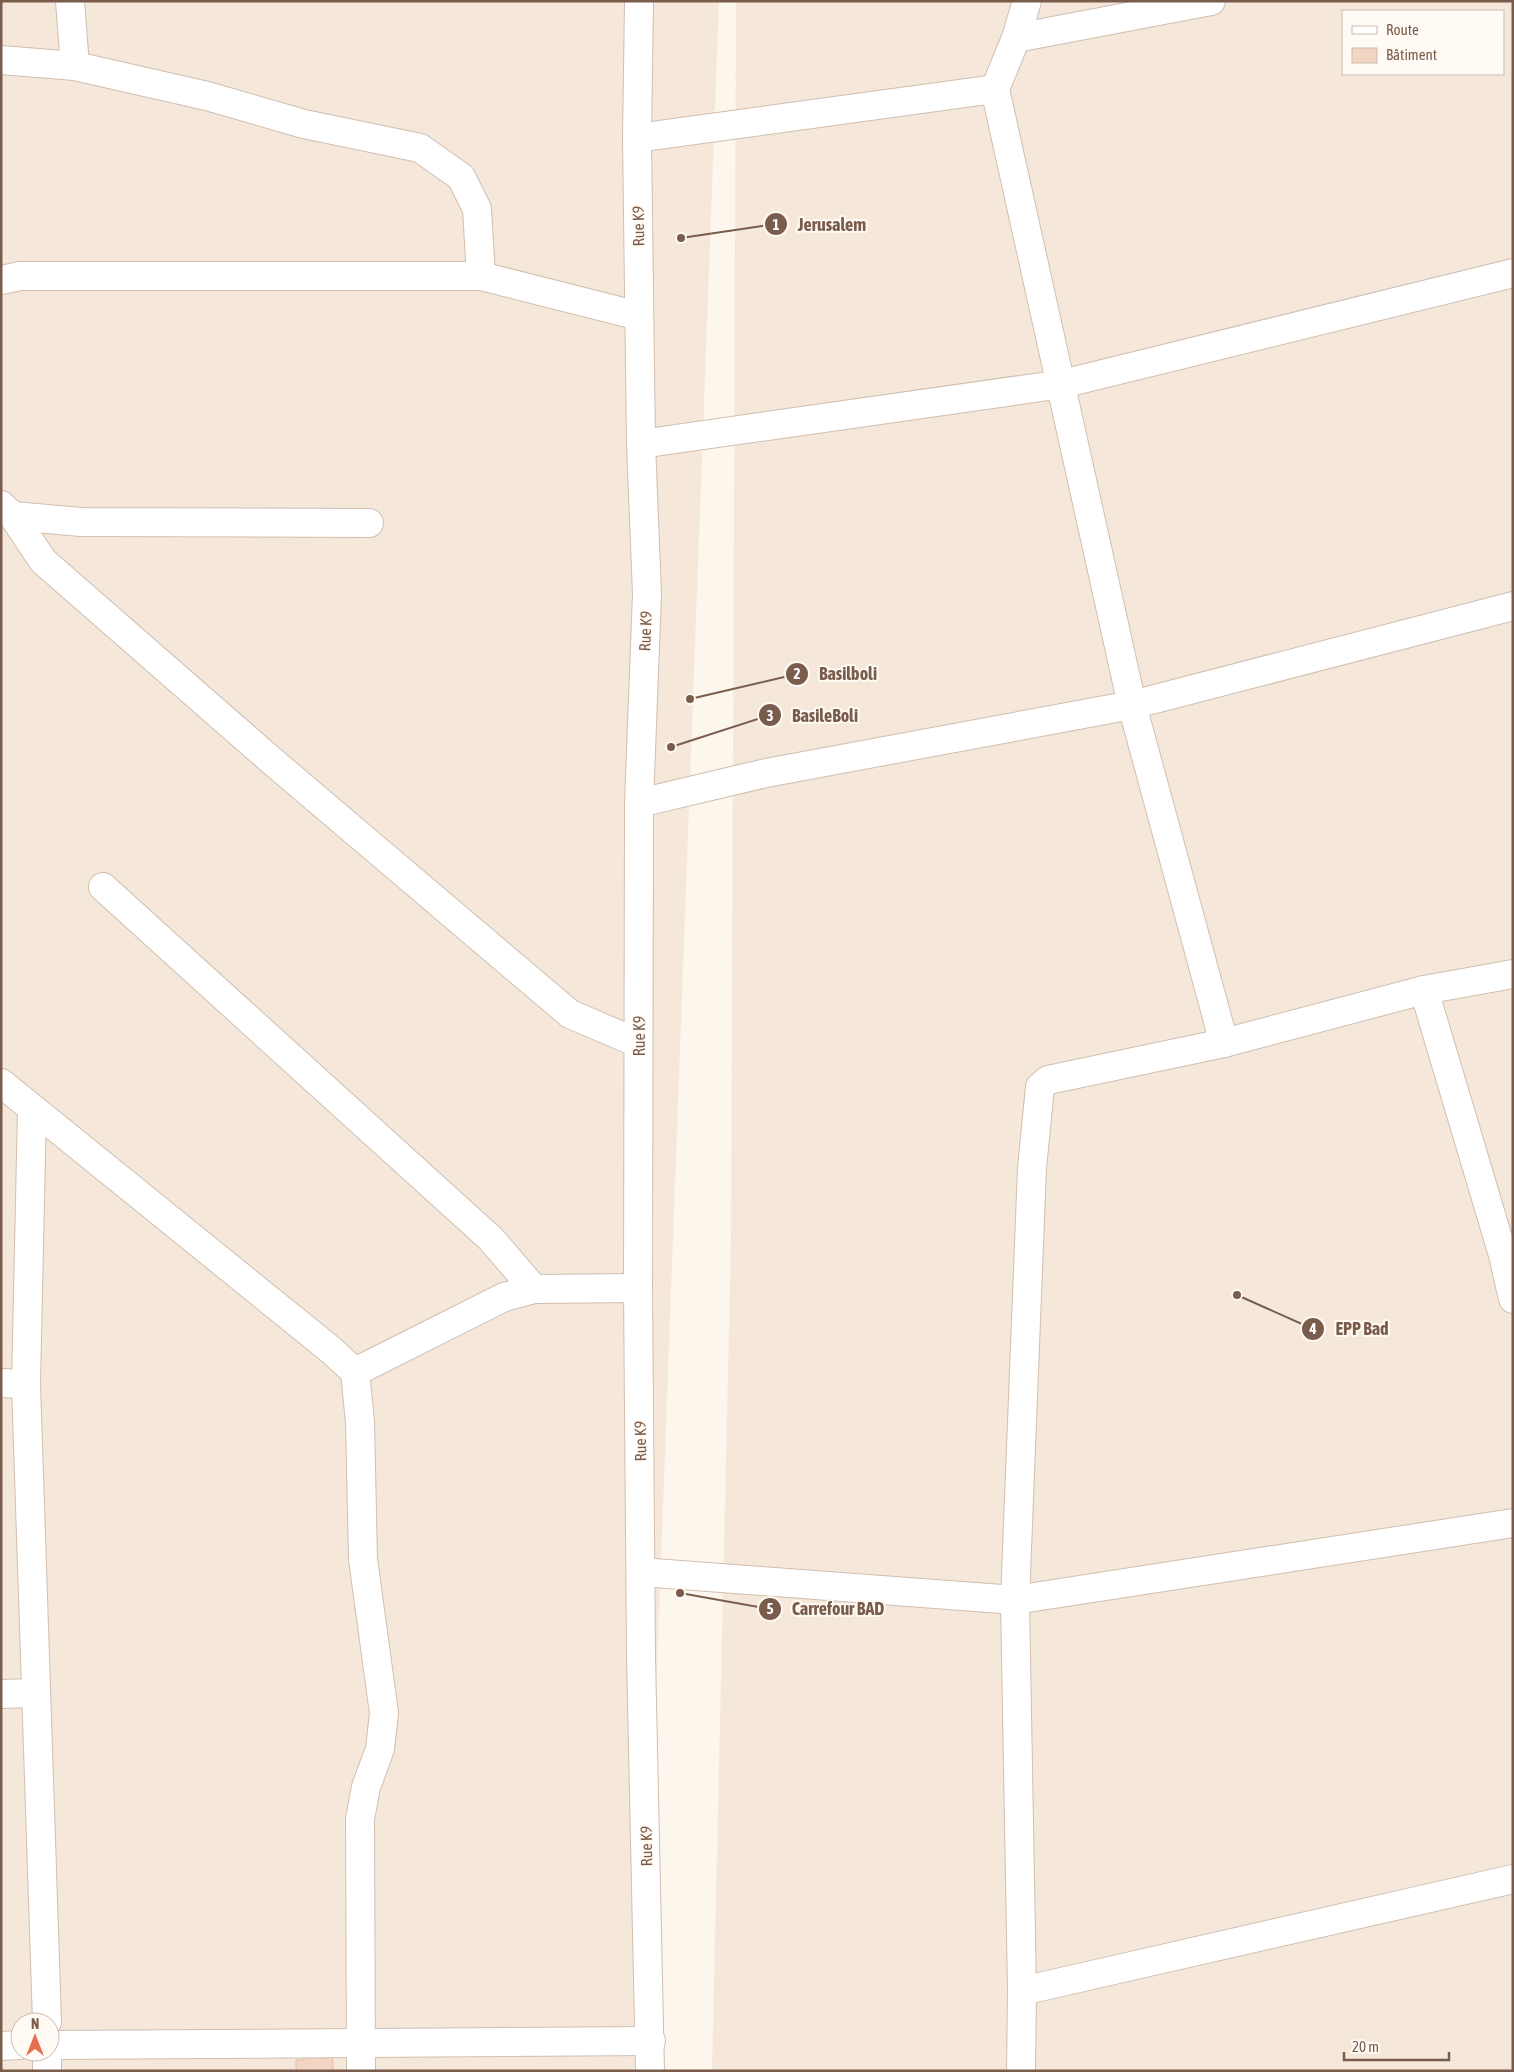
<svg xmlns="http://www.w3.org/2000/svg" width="1514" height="2072" font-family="'Asap Condensed',sans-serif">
<rect width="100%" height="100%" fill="#fdf6ec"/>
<g fill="#f5e8da" fill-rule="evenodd">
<path d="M 1,1 L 719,1 L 642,2071 L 1,2071 ZM 20,2022 L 50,2022 L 50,2052 L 20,2052 Z"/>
<path d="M 736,1 L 1513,1 L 1513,2071 L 712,2071 L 731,1242 ZM 1343,11 L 1503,11 L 1503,74 L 1343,74 Z"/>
</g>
<path fill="#f3d5c3" stroke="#e6bba3" d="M 304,2050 L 332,2050 L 333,2071 L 296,2071 L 296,2060 L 304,2060 Z"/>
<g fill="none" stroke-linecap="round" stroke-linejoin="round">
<defs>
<g id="minor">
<path d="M 70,1 L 75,66"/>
<path d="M 639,1 L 637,138 L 641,444 L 647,594 L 639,803 L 638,1288 L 641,1656 L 650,2071"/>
<path d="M 1016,38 L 1027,1"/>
<path d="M 1,60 L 75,66 L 207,96 L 304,124 L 420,148 L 461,177 L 477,209 L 481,276"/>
<path d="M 995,89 L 1132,705 L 1224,1043"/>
<path d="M 637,138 L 995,89 L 1016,38 L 1211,1"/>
<path d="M 1,280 L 20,276 L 481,276 L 639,316"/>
<path d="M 641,444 L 1062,384 L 1513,273"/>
<path d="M 1,505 L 13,516 L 43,561 L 272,761 L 570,1014 L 638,1043"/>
<path d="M 13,516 L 81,522 L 369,523"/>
<path d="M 639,803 L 766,773 L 1132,705 L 1513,606"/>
<path d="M 103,887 L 491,1239 L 534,1289"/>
<path d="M 1424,990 L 1503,1255 L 1513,1299"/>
<path d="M 1,1083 L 331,1350 L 355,1372 L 360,1422 L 363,1559 L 384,1713 L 380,1749 L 366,1787 L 360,1819 L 361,2071"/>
<path d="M 32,1109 L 26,1384 L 47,2022"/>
<path d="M 355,1372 L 504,1297 L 534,1289 L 638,1288"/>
<path d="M 1,1383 L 26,1384"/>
<path d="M 641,1572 L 1015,1600 L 1513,1523"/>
<path d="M 1,1694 L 36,1693"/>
<path d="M 1022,1991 L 1513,1879"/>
<path d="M 50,2045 L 651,2041"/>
<path d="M 1,2046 L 20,2045"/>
<path d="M 47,2071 L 47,2052"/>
<path d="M 1021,2071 L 1022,1991 L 1015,1600 L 1032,1168 L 1040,1087 L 1048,1080 L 1224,1043 L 1424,990 L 1513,974"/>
</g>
</defs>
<use href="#minor" stroke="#d1beb0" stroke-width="30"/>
<use href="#minor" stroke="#fff" stroke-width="28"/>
</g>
<g text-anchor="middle" stroke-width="4" stroke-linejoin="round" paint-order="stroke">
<g font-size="16" fill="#7a5c4d" stroke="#fffaf3">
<text transform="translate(638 226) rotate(-91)" y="6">Rue K9</text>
<text transform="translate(645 631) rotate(-88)" y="6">Rue K9</text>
<text transform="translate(639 1036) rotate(-90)" y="6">Rue K9</text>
<text transform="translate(640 1441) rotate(-91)" y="6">Rue K9</text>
<text transform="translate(646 1846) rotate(-91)" y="6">Rue K9</text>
</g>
</g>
<path fill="none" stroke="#7a5c4d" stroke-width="2" d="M681 238L776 224M690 699L797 674M671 747L770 715M1237 1295L1313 1329M680 1593L770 1609"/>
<g fill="#7a5c4d" stroke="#fffaf3" stroke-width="2">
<circle cx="681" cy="238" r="5"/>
<circle cx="690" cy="699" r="5"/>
<circle cx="671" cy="747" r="5"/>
<circle cx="1237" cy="1295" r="5"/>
<circle cx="680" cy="1593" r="5"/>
<circle cx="776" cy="224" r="12"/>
<circle cx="797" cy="674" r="12"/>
<circle cx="770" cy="715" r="12"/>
<circle cx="1313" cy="1329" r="12"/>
<circle cx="770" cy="1609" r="12"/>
</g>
<g font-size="15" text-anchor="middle" font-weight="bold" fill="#fff">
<text x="776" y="230">1</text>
<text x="797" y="679">2</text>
<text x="770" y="721">3</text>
<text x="1313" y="1334">4</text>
<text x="770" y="1614">5</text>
</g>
<g font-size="18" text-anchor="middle" font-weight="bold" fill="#7a5c4d" stroke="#fffaf3" stroke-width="4" stroke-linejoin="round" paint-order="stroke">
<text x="832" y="231">Jerusalem</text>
<text x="848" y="680">Basilboli</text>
<text x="825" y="722">BasileBoli</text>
<text x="1362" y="1335">EPP Bad</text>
<text x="838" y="1615">Carrefour BAD</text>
</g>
<rect width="1514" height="2072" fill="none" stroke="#7a5c4d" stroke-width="5"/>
<rect x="1342" y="10" width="162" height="65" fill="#fffaf3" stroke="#cabbb1"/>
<rect x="1352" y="26" width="25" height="8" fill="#ffffff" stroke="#cabbb1"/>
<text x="1386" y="35" font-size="15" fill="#7a5c4d">Route</text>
<rect x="1352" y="48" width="25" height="15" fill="#f3d5c3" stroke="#cabbb1"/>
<text x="1386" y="60" font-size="15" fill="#7a5c4d">Bâtiment</text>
<g transform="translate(35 2037)"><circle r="24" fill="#fffaf3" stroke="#cabbb1"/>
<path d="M0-4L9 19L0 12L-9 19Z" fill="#e76f51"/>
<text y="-8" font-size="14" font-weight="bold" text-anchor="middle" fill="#7a5c4d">N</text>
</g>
<path d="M1344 2052v8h105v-8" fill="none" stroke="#7a5c4d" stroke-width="2.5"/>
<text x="1352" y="2052" font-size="15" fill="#7a5c4d" stroke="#fffaf3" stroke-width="4" paint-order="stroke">20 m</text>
</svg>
